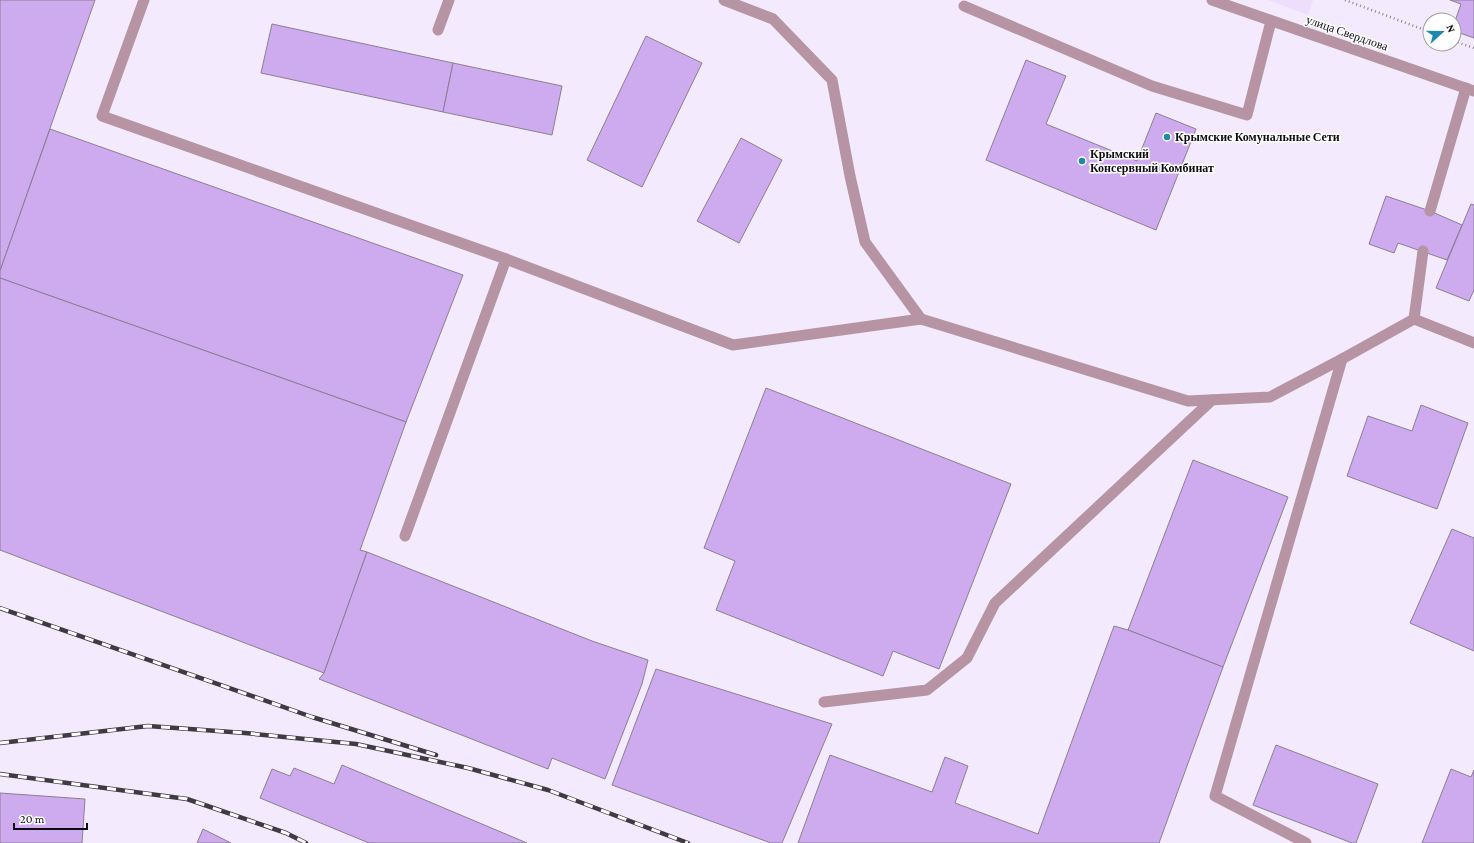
<svg xmlns="http://www.w3.org/2000/svg" width="1474" height="843" font-family="'Crimson Pro',serif">
<rect width="100%" height="100%" fill="#f3eafd"/>
<path fill="#eddefd" d="M 1268,0 L 1313,0 L 1308,15 Z"/>
<g fill="#ceaaef" stroke="#8a7f94">
<path d="M 0,0 L 95,0 L 0,271 Z"/>
<path d="M 1450,0 L 1474,0 L 1474,38 L 1454,31 L 1454,24 L 1461,4 Z"/>
<path d="M 272,24 L 453,63 L 443,112 L 261,73 Z"/>
<path d="M 646,36 L 702,63 L 642,187 L 587,160 Z"/>
<path d="M 1026,60 L 1066,76 L 1046,124 L 1137,161 L 1156,113 L 1196,129 L 1156,230 L 986,160 Z"/>
<path d="M 453,63 L 562,86 L 552,135 L 443,112 Z"/>
<path d="M 50,129 L 463,275 L 406,422 L 0,278 L 0,271 Z"/>
<path d="M 741,138 L 782,160 L 739,243 L 697,221 Z"/>
<path d="M 1386,196 L 1430,211 L 1462,225 L 1447,260 L 1398,243 L 1394,253 L 1369,244 Z"/>
<path d="M 1471,204 L 1474,205 L 1474,290 L 1469,301 L 1436,288 Z"/>
<path d="M 0,278 L 406,422 L 360,550 L 367,552 L 324,673 L 0,550 Z"/>
<path d="M 766,388 L 1011,484 L 939,669 L 893,651 L 883,676 L 716,610 L 735,561 L 704,548 Z"/>
<path d="M 1421,405 L 1468,423 L 1437,509 L 1347,476 L 1368,416 L 1412,431 Z"/>
<path d="M 1193,460 L 1288,497 L 1223,667 L 1128,630 Z"/>
<path d="M 1452,529 L 1474,538 L 1474,651 L 1410,623 Z"/>
<path d="M 367,552 L 592,641 L 648,660 L 642,684 L 605,779 L 552,758 L 548,769 L 319,679 L 324,673 Z"/>
<path d="M 1114,626 L 1128,630 L 1223,667 L 1159,843 L 798,843 L 830,755 L 932,792 L 945,757 L 968,766 L 955,803 L 1038,834 Z"/>
<path d="M 656,669 L 832,724 L 782,843 L 771,843 L 612,785 Z"/>
<path d="M 1276,745 L 1378,784 L 1356,843 L 1352,843 L 1253,805 Z"/>
<path d="M 342,765 L 527,843 L 369,843 L 260,798 L 272,769 L 290,776 L 294,768 L 334,784 Z"/>
<path d="M 1451,769 L 1471,777 L 1474,770 L 1474,843 L 1422,843 Z"/>
<path d="M 0,793 L 85,799 L 82,843 L 0,843 Z"/>
<path d="M 203,829 L 231,843 L 197,843 Z"/>
</g>
<g fill="none" stroke-linecap="round" stroke-linejoin="round">
<g stroke="#8a8491" stroke-width="2.5" stroke-dasharray="1 3" stroke-linecap="butt">
<path d="M 1345,0 L 1430,32"/>
<path d="M 1454,41 L 1474,48"/>
</g>
<g stroke="#b794a3" stroke-width="11">
<path d="M 144,0 L 102,116 L 506,259 L 405,536"/>
<path d="M 724,0 L 773,19 L 832,80 L 850,176 L 865,242 L 921,319 L 1188,401 L 1270,397 L 1342,359 L 1414,319 L 1474,343"/>
<path d="M 964,6 L 1152,86 L 1247,115 L 1271,21"/>
<path d="M 438,30 L 449,0"/>
<path d="M 1430,211 L 1466,88"/>
<path d="M 506,259 L 733,345 L 921,319"/>
<path d="M 1414,319 L 1423,251"/>
<path d="M 824,702 L 927,690 L 967,658 L 995,603 L 1212,400"/>
<path d="M 1306,843 L 1215,796 L 1342,359"/>
</g>
<path stroke="#b794a3" stroke-width="11" d="M 1212,0 L 1474,91"/>
<defs>
<g id="rail">
<path d="M 0,608 L 312,717 L 436,755"/>
<path d="M 0,743 L 148,726 L 245,733 L 356,744 L 468,768 L 548,790 L 688,843"/>
<path d="M 0,774 L 187,799 L 286,833 L 306,843"/>
</g>
</defs>
<use href="#rail" stroke="#3f3a43" stroke-width="4.5"/>
<use href="#rail" stroke="#fff" stroke-width="3" stroke-dasharray="9" stroke-linecap="butt"/>
</g>
<g fill="#1d88b0" stroke="#fff" stroke-width="1.5">
<circle cx="1167" cy="137" r="4"/>
<circle cx="1082" cy="161" r="4"/>
</g>
<g text-anchor="middle" stroke-width="3" stroke-linejoin="round" paint-order="stroke">
<g font-size="12" fill="#0f0b12" stroke="#fff">
<text transform="translate(1347 33) rotate(19)" y="4">улица Свердлова</text>
</g>
<g font-size="12" font-weight="bold" fill="#0f0b12" stroke="#fff" text-anchor="start">
<text x="1175" y="141">Крымские Комунальные Сети</text>
<text x="1090" y="158">Крымский<tspan x="1090" dy="14">Консервный Комбинат</tspan></text>
</g>
</g>
<g transform="translate(1442 32) rotate(69)"><circle r="19" fill="#ffffff" stroke="#9f9da0"/>
<path d="M0-3L7 15L0 10L-7 15Z" fill="#1d88b0"/>
<text y="-6" font-size="11" font-weight="bold" text-anchor="middle" fill="#0f0b12">N</text>
</g>
<path d="M14 823v6h73v-6" fill="none" stroke="#0f0b12" stroke-width="2"/>
<text x="20" y="823" font-size="12" fill="#0f0b12" stroke="#ffffff" stroke-width="3" paint-order="stroke">20 m</text>
</svg>
